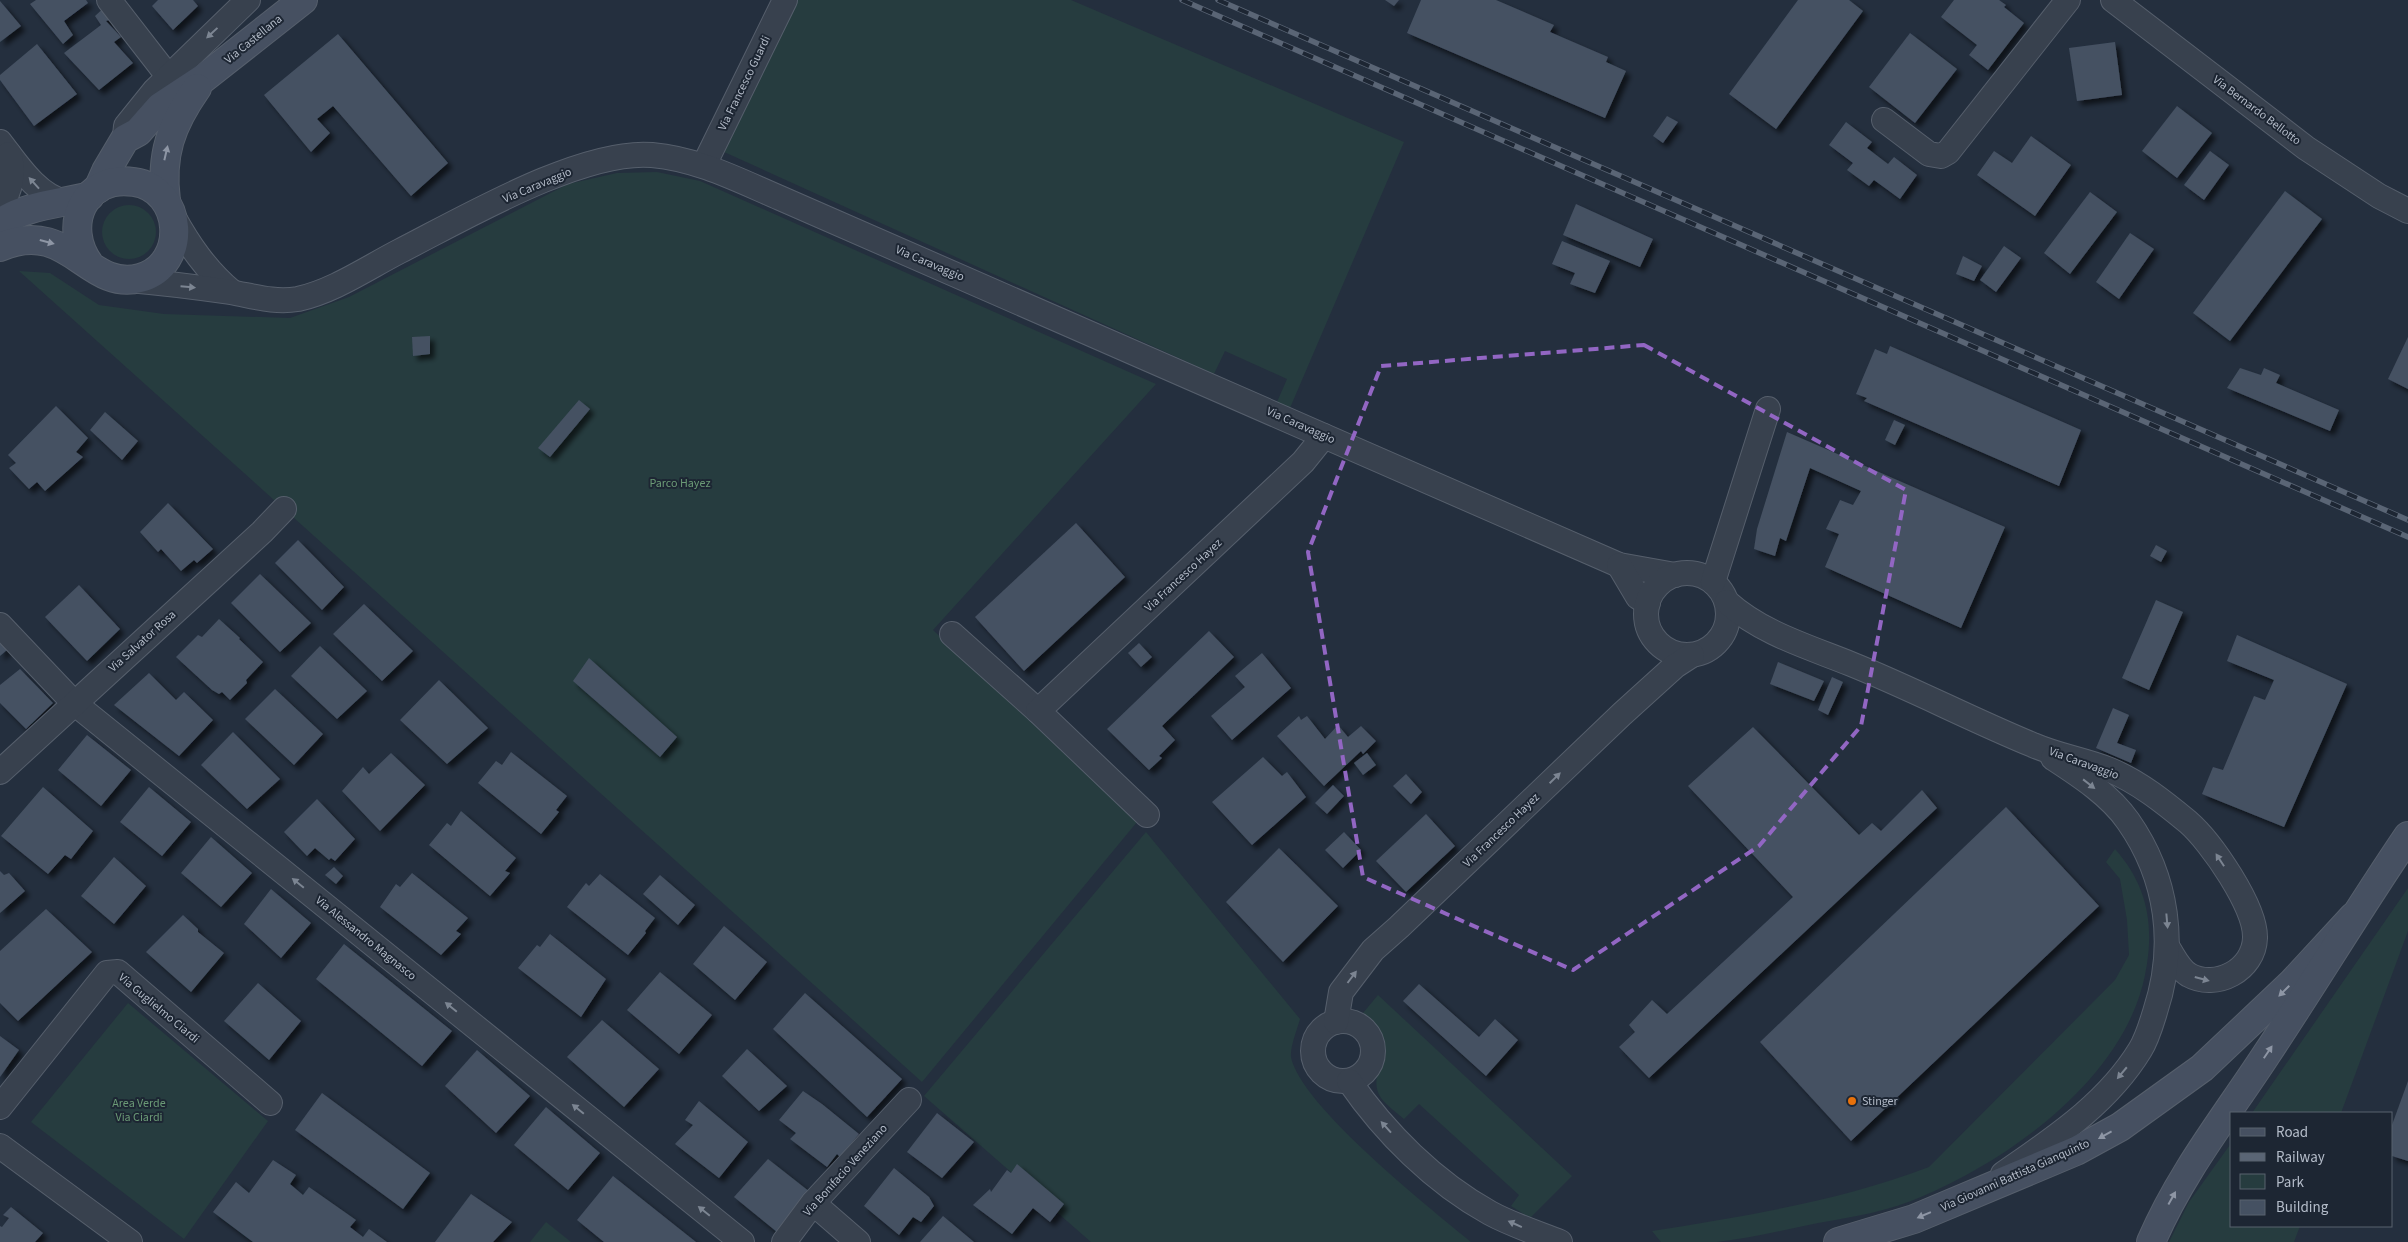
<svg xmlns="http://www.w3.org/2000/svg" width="2408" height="1242" font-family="'Source Sans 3',sans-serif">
<defs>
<filter id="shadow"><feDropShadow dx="4.5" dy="4.5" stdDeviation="2.5" flood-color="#0009"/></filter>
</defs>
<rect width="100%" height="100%" fill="#242f3e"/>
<g fill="#263c3f">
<path d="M 790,0 L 1071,0 L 1404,142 L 1290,408 L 1277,402 L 1287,379 L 1225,351 L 1214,374 L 713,147 Z"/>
<path d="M 657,172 L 700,181 L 1156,384 L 933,630 L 1137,822 L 922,1082 L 19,271 L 50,273 L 99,305 L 164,314 L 290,318 L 349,297 L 568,184 L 617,173 Z"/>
<circle cx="129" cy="232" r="27"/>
<path d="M 1146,832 L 1300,1019 C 1297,1030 1290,1047 1291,1057 C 1300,1105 1430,1208 1471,1242 L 1091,1242 L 924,1096 Z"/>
<path d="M 2115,849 C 2148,886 2155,927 2145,975 C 2125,1076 2013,1158 1923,1196 C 1890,1211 1853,1217 1818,1223 C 1784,1230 1751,1238 1717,1242 C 1699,1242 1679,1242 1661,1242 L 1652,1231 C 1746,1216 1840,1201 1929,1167 L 2115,980 L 2129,955 L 2127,920 L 2120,879 L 2106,862 Z"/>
<path d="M 2408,888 L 2408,931 L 2341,1113 L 2252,1113 Z"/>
<path d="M 1378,995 L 1572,1176 L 1530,1218 L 1511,1206 L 1519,1195 L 1419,1104 L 1404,1119 C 1397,1113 1387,1106 1381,1098 C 1363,1071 1406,1048 1363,1013 Z"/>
<path d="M 128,1003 L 268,1121 L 184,1239 L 31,1122 Z"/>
<path d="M 2232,1142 L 2232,1226 L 2300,1226 L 2294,1242 L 2169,1242 L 2189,1202 Z"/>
<path d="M 546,1222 L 571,1242 L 530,1242 Z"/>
</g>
<g fill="#455162" filter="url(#shadow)">
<path d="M 36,0 L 86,0 L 88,3 L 64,21 L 73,35 L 63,44 L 30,4 Z"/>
<path d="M 158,0 L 193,0 L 198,6 L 173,30 L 152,6 Z"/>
<path d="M 1385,0 L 1399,0 L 1394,6 Z"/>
<path d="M 1421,0 L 1496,0 L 1554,25 L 1550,32 L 1608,57 L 1606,62 L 1626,71 L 1605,118 L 1407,33 Z"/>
<path d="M 1798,0 L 1849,0 L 1863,11 L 1776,129 L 1729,94 Z"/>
<path d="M 1954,0 L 1999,0 L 2006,5 L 2004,7 L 2024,23 L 1988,70 L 1969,55 L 1977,45 L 1941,17 Z"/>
<path d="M 0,1 L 21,26 L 0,42 Z"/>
<path d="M 108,4 L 118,17 L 106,21 L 121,37 L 114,42 L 133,63 L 99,90 L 64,53 L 101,25 L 95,16 Z"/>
<path d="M 1910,33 L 1957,69 L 1915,123 L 1869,87 Z"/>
<path d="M 338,34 L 448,163 L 411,196 L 333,106 L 317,119 L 330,133 L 311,152 L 264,95 Z"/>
<path d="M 2115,42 L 2122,95 L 2077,101 L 2069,48 Z"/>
<path d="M 37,44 L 77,94 L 34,126 L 0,80 L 0,75 Z"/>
<path d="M 2177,106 L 2212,133 L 2177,178 L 2142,151 Z"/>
<path d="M 1667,116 L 1678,122 L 1663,143 L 1653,136 Z"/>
<path d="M 1846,122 L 1872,142 L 1867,148 L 1888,164 L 1894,157 L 1917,175 L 1900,199 L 1874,180 L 1869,186 L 1847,170 L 1853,163 L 1829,145 Z"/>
<path d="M 2031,136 L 2071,165 L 2035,216 L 1977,175 L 1994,151 L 2012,163 Z"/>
<path d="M 2210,151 L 2229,165 L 2204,200 L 2184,185 Z"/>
<path d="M 2285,191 L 2322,219 L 2230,341 L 2193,313 Z"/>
<path d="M 2090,192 L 2117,212 L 2070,274 L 2044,253 Z"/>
<path d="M 1576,204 L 1653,239 L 1640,267 L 1563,235 Z"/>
<path d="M 2130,233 L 2154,249 L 2119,299 L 2096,282 Z"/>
<path d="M 1562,241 L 1610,261 L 1595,293 L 1570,284 L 1575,273 L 1552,264 Z"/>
<path d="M 2004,246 L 2021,258 L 1996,292 L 1980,280 Z"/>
<path d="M 1963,256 L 1982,266 L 1974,281 L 1956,274 Z"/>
<path d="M 430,336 L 430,354 L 413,356 L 412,337 Z"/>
<path d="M 2408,337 L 2408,389 L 2388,379 Z"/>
<path d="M 1890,346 L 2081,430 L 2059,486 L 1864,401 L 1867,398 L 1856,394 L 1875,349 L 1887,354 Z"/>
<path d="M 2240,368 L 2261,375 L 2264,368 L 2280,375 L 2276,383 L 2339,410 L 2330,431 L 2227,388 Z"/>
<path d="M 579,400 L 590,409 L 550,457 L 538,448 Z"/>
<path d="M 56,406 L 88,438 L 76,452 L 83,457 L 45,491 L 37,482 L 29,489 L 9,468 L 16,463 L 8,455 Z"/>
<path d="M 105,412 L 138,441 L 122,460 L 90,430 Z"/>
<path d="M 1894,420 L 1905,425 L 1895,445 L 1885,440 Z"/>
<path d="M 1787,432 L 2005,527 L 1961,628 L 1825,567 L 1839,534 L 1826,529 L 1840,500 L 1853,505 L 1861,491 L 1810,468 L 1786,541 L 1780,538 L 1775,556 L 1754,549 L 1757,529 Z"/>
<path d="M 168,503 L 213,549 L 197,563 L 194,560 L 181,571 L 161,549 L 158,552 L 140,532 Z"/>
<path d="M 1076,523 L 1125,577 L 1024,671 L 975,617 Z"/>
<path d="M 298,540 L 344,587 L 322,610 L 275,563 Z"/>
<path d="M 2156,545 L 2167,551 L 2161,562 L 2150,556 Z"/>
<path d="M 260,574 L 311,623 L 280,652 L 231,603 Z"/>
<path d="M 79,585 L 120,629 L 87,661 L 45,617 Z"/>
<path d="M 2156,600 L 2183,612 L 2149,690 L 2122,678 Z"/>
<path d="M 364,604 L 413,651 L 382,681 L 333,634 Z"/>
<path d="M 219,619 L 240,638 L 234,644 L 239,639 L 263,662 L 246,680 L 247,683 L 230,700 L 222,692 L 219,694 L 212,690 L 176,657 L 198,635 L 202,637 Z"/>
<path d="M 1209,631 L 1234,657 L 1162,726 L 1175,740 L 1159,756 L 1162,758 L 1149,770 L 1107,729 Z"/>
<path d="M 2237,635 L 2347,684 L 2284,827 L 2202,794 L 2213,767 L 2223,770 L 2254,696 L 2265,700 L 2274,680 L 2227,661 Z"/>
<path d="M 0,641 L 8,649 L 0,656 Z"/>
<path d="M 1139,643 L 1152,657 L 1141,667 L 1128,653 Z"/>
<path d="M 320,646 L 367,691 L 337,719 L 291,676 Z"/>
<path d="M 1262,653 L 1291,688 L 1232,740 L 1211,716 L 1245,687 L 1235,676 Z"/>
<path d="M 589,658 L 677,737 L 660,757 L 573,681 Z"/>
<path d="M 1778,662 L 1824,681 L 1814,701 L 1770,684 Z"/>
<path d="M 20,669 L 53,703 L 26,729 L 0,703 L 0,685 Z"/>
<path d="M 149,673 L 176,700 L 184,692 L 213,720 L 179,756 L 114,705 Z"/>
<path d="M 1832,677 L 1843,682 L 1828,715 L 1818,710 Z"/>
<path d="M 439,680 L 488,728 L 447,764 L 400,720 Z"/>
<path d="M 275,689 L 323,734 L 294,765 L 245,719 Z"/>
<path d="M 2113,708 L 2129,715 L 2117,743 L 2136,750 L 2131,763 L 2096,748 Z"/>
<path d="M 1299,716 L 1301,720 L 1307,716 L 1325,739 L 1338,725 L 1348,737 L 1361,726 L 1376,741 L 1363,754 L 1361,751 L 1324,786 L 1277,736 Z"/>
<path d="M 1753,727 L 1859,835 L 1872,823 L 1881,831 L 1922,790 L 1937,808 L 1649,1078 L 1619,1047 L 1635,1032 L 1629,1025 L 1652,1000 L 1667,1014 L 1793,897 L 1688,786 Z"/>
<path d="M 233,732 L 280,779 L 247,809 L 201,765 Z"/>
<path d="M 87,735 L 131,770 L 101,806 L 58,770 Z"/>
<path d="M 511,752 L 567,796 L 556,810 L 559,812 L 541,834 L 478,783 L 496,761 L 502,765 Z"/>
<path d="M 391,753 L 425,785 L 380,831 L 342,791 L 363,767 L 369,774 Z"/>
<path d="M 1367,753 L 1376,765 L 1363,775 L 1354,763 Z"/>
<path d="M 1263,757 L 1282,776 L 1287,772 L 1306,797 L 1252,845 L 1212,802 Z"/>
<path d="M 1406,774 L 1422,792 L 1411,804 L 1393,786 Z"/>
<path d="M 1333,785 L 1344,796 L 1327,814 L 1315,803 Z"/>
<path d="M 43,787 L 93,831 L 71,859 L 65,855 L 48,874 L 1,836 Z"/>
<path d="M 149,787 L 191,822 L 162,856 L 120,822 Z"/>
<path d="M 317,799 L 355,839 L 335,861 L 331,858 L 329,860 L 315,848 L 307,856 L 284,832 Z"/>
<path d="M 2006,807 L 2099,906 L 1851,1141 L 1760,1042 Z"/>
<path d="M 461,811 L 516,858 L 505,871 L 510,873 L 490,896 L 429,845 L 447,823 L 451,826 Z"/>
<path d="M 1426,814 L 1455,846 L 1406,892 L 1376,861 Z"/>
<path d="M 1344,832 L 1361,850 L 1343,868 L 1325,850 Z"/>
<path d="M 211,837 L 252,873 L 221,907 L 181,873 Z"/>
<path d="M 1279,848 L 1338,906 L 1283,962 L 1226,902 Z"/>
<path d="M 114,857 L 146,886 L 114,924 L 81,896 Z"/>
<path d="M 334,867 L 343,876 L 336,884 L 325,875 Z"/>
<path d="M 0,871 L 4,875 L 9,873 L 25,891 L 0,913 Z"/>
<path d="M 412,873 L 468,918 L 456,931 L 461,934 L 441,955 L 380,907 L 396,884 L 400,887 Z"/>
<path d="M 600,874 L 655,918 L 645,931 L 646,933 L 628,955 L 567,907 L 586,883 L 589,886 Z"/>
<path d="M 660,875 L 695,905 L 678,925 L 643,894 Z"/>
<path d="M 271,889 L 311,923 L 281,958 L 244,924 Z"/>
<path d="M 46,909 L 92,952 L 18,1021 L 0,1003 L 0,951 Z"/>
<path d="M 183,915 L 198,929 L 198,932 L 224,953 L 191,992 L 146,952 Z"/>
<path d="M 724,926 L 767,962 L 735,1000 L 693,964 Z"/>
<path d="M 550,934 L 606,979 L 581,1017 L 518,968 L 537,945 L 540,947 Z"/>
<path d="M 344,944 L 452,1031 L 422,1066 L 316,979 Z"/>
<path d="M 660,972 L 712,1015 L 679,1054 L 627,1010 Z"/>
<path d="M 258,983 L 301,1021 L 269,1060 L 224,1021 Z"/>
<path d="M 1419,984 L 1479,1037 L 1495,1019 L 1518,1040 L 1486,1076 L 1403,1001 Z"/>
<path d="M 805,993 L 902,1079 L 867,1117 L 773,1029 Z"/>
<path d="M 602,1020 L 659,1069 L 624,1107 L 567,1057 Z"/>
<path d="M 0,1036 L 19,1050 L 0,1077 Z"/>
<path d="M 747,1049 L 787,1086 L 759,1111 L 722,1076 Z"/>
<path d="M 477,1050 L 530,1096 L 496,1133 L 445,1086 Z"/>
<path d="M 2408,1081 L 2408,1161 L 2392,1156 L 2392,1125 Z"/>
<path d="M 803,1091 L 822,1104 L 859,1134 L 840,1157 L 837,1154 L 827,1167 L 790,1139 L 796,1133 L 779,1120 Z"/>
<path d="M 322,1093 L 430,1173 L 403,1209 L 295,1130 Z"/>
<path d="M 699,1101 L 748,1142 L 719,1178 L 675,1144 L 693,1125 L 685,1120 Z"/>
<path d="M 546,1107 L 600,1153 L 568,1190 L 514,1145 Z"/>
<path d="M 937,1113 L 974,1142 L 942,1178 L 907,1152 Z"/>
<path d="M 768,1159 L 810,1192 L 777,1232 L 734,1197 Z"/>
<path d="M 273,1160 L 296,1175 L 290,1184 L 303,1195 L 309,1187 L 356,1220 L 350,1227 L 363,1237 L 369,1229 L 387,1242 L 253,1242 L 213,1212 L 236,1182 L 249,1193 Z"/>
<path d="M 1017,1164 L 1064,1204 L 1050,1222 L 1033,1208 L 1012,1234 L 973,1205 L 990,1189 L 991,1192 L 1007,1170 L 1011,1173 Z"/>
<path d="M 894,1168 L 929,1197 L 934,1206 L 921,1222 L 913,1217 L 899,1235 L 864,1206 Z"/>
<path d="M 613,1176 L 696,1242 L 604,1242 L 577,1220 Z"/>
<path d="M 471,1194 L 512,1222 L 493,1242 L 435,1242 Z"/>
<path d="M 11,1207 L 43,1233 L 35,1242 L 0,1242 L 0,1226 L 2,1227 L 9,1218 L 3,1215 Z"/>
<path d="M 943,1216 L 974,1242 L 920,1242 Z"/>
</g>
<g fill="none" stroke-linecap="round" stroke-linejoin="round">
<defs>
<g id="street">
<path d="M 109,0 L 168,76"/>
<path d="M 2113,0 L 2306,148 L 2379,196 L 2408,211"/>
<path d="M 1884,120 L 1929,154 L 1941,156 L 1948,152 L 2068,0"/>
<path d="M 125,136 L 126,126 L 155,90 L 248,0"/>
<path d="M 0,142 C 17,164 38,197 66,202"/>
<path d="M 704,165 L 785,0"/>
<path d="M 0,210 C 9,191 16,174 9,154"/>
<path d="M 173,216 C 189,245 206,270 232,292"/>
<path d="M 129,280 C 163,283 197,287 230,292 C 253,296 274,303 298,299 C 334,291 367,268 400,251 C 463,219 582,149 652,155 C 698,159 738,180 780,198 L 1619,565 L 1675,575"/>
<path d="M 1619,565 L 1638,597 L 1648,603"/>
<circle cx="1687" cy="614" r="41"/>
<path d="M 1713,582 L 1768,409"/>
<path d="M 1727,602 C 1761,633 1809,647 1851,664 C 1913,689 1972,720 2033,745 C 2058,756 2085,760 2110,770 C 2139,782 2165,803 2188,822 C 2211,842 2256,907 2255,938 C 2254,970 2216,990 2189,975 C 2179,969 2174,957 2168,948"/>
<path d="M 0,625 L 74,703 L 742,1242"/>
<path d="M 952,634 L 1038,711"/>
<path d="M 0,772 L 262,532 L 284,509"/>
<path d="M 1147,815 L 1038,711 L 1303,462 L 1324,436"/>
<circle cx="1343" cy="1051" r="30"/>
<path d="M 1336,1022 L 1341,992 L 1373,950 L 1399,927 L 1622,714 L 1675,666 L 1692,655"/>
<path d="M 1349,1081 C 1385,1133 1434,1182 1490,1213 C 1512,1225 1537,1233 1560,1242"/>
<path d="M 0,1107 L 107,973 L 118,972 L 270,1103"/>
<path d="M 0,1146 L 130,1242"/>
<path d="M 2003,1174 C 2053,1139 2107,1104 2140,1050 C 2147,1039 2151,1025 2155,1012 C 2177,946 2168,878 2128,821 C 2110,795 2079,775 2053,758"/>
<path d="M 813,1203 L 858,1242"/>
<path d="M 784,1242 L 813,1203 L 909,1100"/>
</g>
<g id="secondary">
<path d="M 98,189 L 106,171 L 125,139 L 138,132 L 160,107 L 204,78 L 303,0"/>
<path d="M 166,201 C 160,155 171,125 197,88"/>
<path d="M 0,223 C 26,205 60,204 90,196"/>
<path d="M 0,247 C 69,217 87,292 140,278 C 189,265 184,189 134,182 C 84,174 61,226 90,265"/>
<path d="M 1838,1242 L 1914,1219 L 2076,1151 L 2120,1127 L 2202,1068 L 2292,983 L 2353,917"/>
<path d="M 2151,1242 C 2180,1174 2226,1116 2266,1055 C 2314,983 2359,908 2408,836"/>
</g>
</defs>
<use href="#street" stroke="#565f6c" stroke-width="26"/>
<use href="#secondary" stroke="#565f6c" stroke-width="30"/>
<use href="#street" stroke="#38414e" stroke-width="24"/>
<use href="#secondary" stroke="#465061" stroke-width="28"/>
<defs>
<g id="rail">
<path d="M 1182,0 L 2408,537"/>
<path d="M 1218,0 L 2408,520"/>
</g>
</defs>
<use href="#rail" stroke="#5a6575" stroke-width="5.5"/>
<use href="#rail" stroke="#1d2633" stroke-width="4" stroke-dasharray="11" stroke-linecap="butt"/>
</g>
<defs><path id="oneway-solid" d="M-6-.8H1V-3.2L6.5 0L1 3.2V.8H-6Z" transform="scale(1.25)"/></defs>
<g fill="#7c8592">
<use href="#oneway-solid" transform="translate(212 33) rotate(137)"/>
<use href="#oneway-solid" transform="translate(34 183) rotate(-132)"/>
<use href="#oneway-solid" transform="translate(188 287) rotate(5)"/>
<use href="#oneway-solid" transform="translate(1555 778) rotate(-44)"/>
<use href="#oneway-solid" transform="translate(2089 784) rotate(38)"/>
<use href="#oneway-solid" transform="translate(2220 860) rotate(-123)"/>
<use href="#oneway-solid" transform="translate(298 883) rotate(-141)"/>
<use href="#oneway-solid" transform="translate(2167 921) rotate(85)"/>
<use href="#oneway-solid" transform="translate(1352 977) rotate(-53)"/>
<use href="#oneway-solid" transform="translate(2202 979) rotate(15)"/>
<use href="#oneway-solid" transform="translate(451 1007) rotate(-141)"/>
<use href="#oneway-solid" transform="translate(2122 1073) rotate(130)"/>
<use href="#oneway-solid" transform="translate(578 1109) rotate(-141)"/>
<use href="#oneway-solid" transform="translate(1386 1127) rotate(-132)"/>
<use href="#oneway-solid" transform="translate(704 1211) rotate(-141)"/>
<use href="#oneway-solid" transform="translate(1515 1224) rotate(-156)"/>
</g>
<g fill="#8e96a5">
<use href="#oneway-solid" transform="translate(166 153) rotate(-77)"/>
<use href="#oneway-solid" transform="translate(47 242) rotate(15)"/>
<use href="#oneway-solid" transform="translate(2284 991) rotate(135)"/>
<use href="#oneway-solid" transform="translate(2268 1052) rotate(-56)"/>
<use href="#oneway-solid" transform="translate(2105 1135) rotate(151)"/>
<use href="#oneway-solid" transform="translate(2172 1198) rotate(-61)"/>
<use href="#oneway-solid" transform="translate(1924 1215) rotate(157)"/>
</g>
<path fill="none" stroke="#9266c3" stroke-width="4" stroke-dasharray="10 6" stroke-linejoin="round" d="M 1644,345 L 1906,490 L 1861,726 L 1759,846 L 1573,970 L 1363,877 L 1308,552 L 1381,366 Z"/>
<circle fill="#e8710a" stroke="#1d2633" stroke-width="2" cx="1852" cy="1101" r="5"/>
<g text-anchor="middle" stroke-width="4" stroke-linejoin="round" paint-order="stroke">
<g font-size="12" fill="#b4bcc9" stroke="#1d2633">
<text transform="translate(253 39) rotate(-39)" y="4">Via Castellana</text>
<text transform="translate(744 83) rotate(-64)" y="4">Via Francesco Guardi</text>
<text transform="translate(2257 110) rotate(37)" y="4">Via Bernardo Bellotto</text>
<text transform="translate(537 185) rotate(-23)" y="4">Via Caravaggio</text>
<text transform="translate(930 263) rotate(23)" y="4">Via Caravaggio</text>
<text transform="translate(1301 425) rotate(24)" y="4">Via Caravaggio</text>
<text transform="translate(1183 575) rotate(-43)" y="4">Via Francesco Hayez</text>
<text transform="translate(142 641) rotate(-42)" y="4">Via Salvator Rosa</text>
<text transform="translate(2084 763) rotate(20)" y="4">Via Caravaggio</text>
<text transform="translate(1501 830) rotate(-44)" y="4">Via Francesco Hayez</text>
<text transform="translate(366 938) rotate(39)" y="4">Via Alessandro Magnasco</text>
<text transform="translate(159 1008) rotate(40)" y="4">Via Guglielmo Ciardi</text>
<text transform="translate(845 1170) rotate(-48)" y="4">Via Bonifacio Veneziano</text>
<text transform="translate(2015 1175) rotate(-24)" y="4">Via Giovanni Battista Gianquinto</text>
</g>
<g font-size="12" fill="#6b9a76" stroke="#1d2633">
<text x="680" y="487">Parco Hayez</text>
<text x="139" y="1107">Area Verde<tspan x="139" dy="14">Via Ciardi</tspan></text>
</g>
<g font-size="12" fill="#b4bcc9" stroke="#1d2633" text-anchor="start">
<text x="1862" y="1105">Stinger</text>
</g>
</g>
<rect x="2230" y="1112" width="162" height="115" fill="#1d2633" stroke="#59626f"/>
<rect x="2240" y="1128" width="25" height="8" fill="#465061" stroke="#59626f"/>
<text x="2276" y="1137" font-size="15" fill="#b4bcc9">Road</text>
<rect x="2240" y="1153" width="25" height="8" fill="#5a6575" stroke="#59626f"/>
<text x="2276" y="1162" font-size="15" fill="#b4bcc9">Railway</text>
<rect x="2240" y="1174" width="25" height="15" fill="#263c3f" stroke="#59626f"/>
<text x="2276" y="1187" font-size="15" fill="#b4bcc9">Park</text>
<rect x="2240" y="1200" width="25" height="15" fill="#455162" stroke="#59626f"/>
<text x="2276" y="1212" font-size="15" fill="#b4bcc9">Building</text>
</svg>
